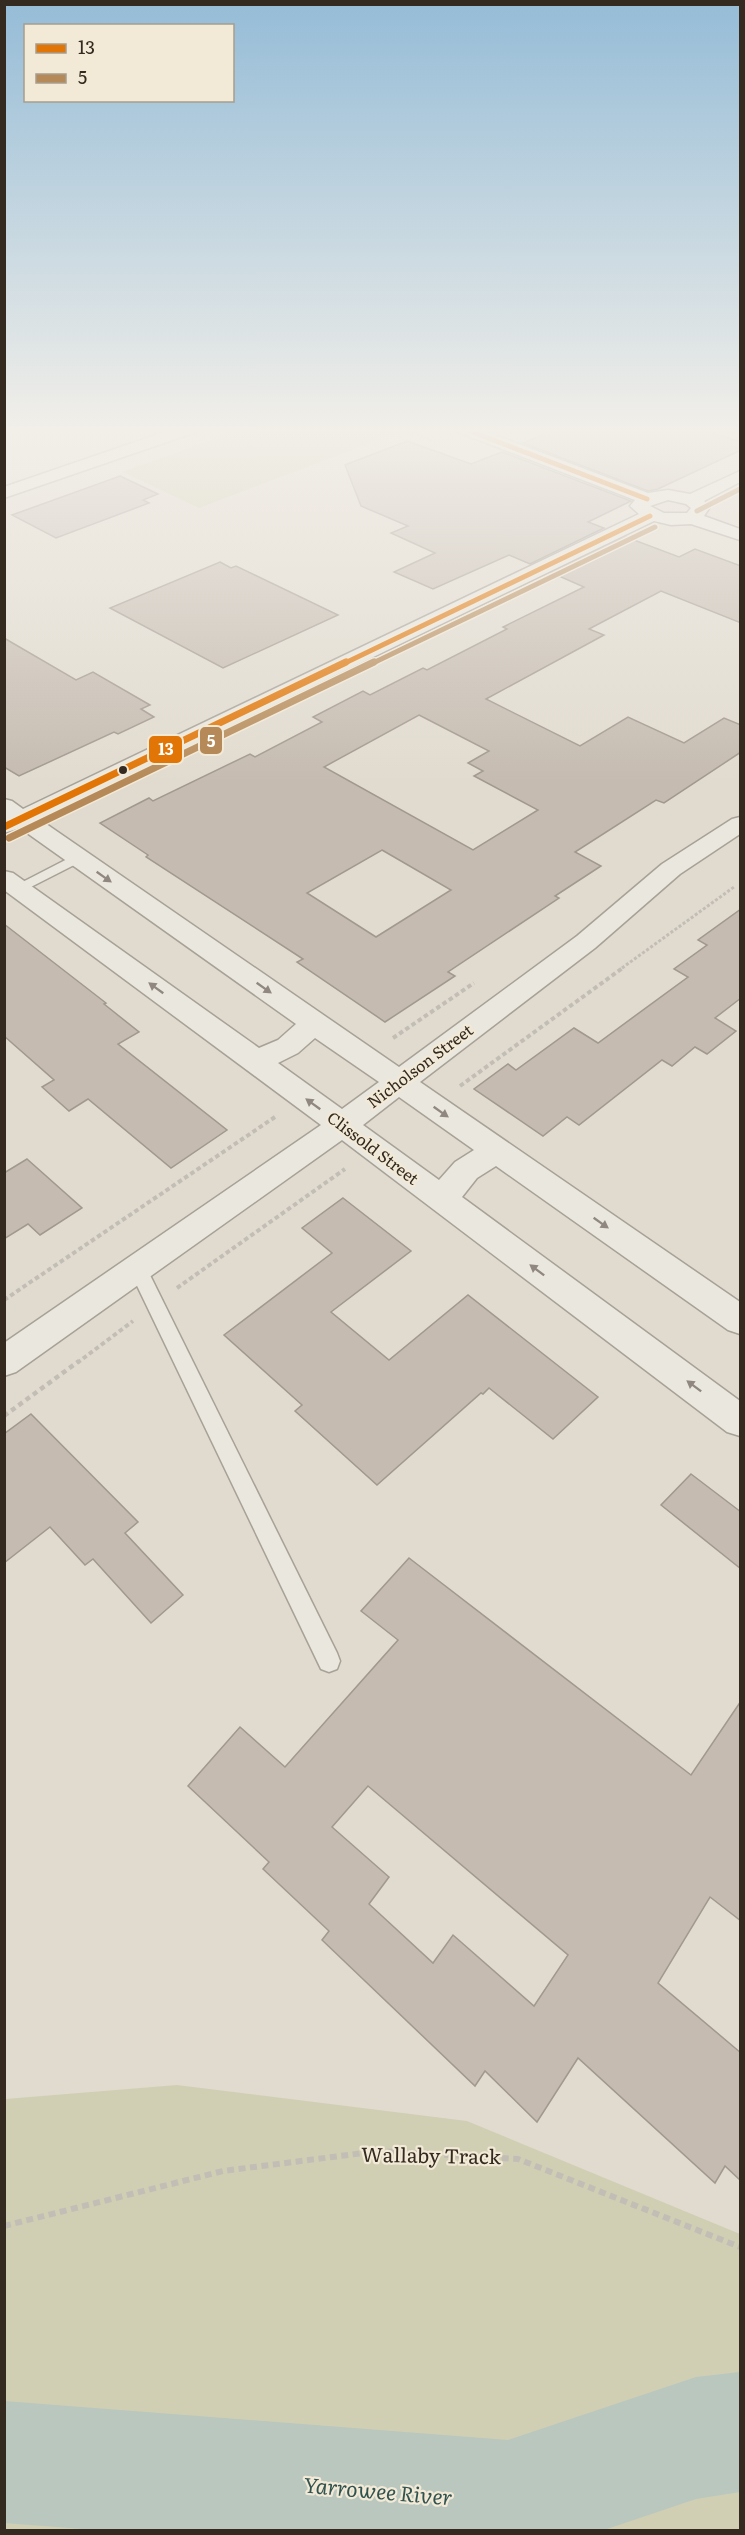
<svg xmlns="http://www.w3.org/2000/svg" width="745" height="2535" font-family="Literata,serif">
<rect width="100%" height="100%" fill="#e1dbcf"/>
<g fill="#d0cfb3">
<path d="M 245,428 L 399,428 L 404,430 L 199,508 L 123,472 Z"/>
<path d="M 177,2085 L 467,2121 L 740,2234 L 740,2530 L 5,2530 L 5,2099 Z"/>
</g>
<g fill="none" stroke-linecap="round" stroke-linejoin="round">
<path fill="#b9c7be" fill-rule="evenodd" d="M 740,2372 L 740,2492 L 696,2499 L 604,2530 L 96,2530 L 4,2523 L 4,2401 L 508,2440 L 696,2377 Z"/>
</g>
<g fill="#c5bbb0" stroke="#a1988e" stroke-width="1.5" fill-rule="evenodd">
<path d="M 558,428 L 701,429 L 741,442 L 741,450 L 658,489 L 648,491 L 523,443 Z"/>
<path d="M 407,441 L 471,464 L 502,452 L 631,501 L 588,522 L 604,528 L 530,564 L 509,555 L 433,589 L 394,572 L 435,553 L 391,533 L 408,526 L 361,506 L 345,465 Z"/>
<path d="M 120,476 L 158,494 L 143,500 L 149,503 L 56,538 L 12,515 Z"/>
<path d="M 626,537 L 679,557 L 695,549 L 741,566 L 741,623 L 661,591 L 589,629 L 604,635 L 486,699 L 580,746 L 628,717 L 684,743 L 724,718 L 741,725 L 741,752 L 664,803 L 656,800 L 575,852 L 601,866 L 555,896 L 559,898 L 448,972 L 455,976 L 385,1022 L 297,962 L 303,959 L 146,857 L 148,855 L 100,823 L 149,798 L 153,801 L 250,754 L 255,757 L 322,722 L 313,717 L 363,691 L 370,695 L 423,668 L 427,670 L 507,629 L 503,627 L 584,587 L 552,573 ZM 419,715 L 489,751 L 468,763 L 483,771 L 474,776 L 538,810 L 473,850 L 324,767 ZM 382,850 L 451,890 L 376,937 L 307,893 Z"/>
<path d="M 220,562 L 231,568 L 236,566 L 338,615 L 223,668 L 110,608 Z"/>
<path d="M 4,638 L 76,680 L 93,672 L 150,705 L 141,709 L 154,717 L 118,734 L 114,732 L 19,776 L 4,767 Z"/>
<path d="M 741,909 L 741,998 L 715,1018 L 736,1031 L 707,1054 L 695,1047 L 672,1066 L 662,1060 L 579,1125 L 567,1117 L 543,1136 L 474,1089 L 508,1064 L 516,1070 L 574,1028 L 598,1043 L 688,977 L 674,969 L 707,945 L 698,940 Z"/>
<path d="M 4,924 L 106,1003 L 104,1004 L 139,1032 L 118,1044 L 227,1130 L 171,1168 L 88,1099 L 69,1111 L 42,1087 L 54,1080 L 4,1036 Z"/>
<path d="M 27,1159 L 82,1208 L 40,1235 L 28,1224 L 4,1239 L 4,1173 Z"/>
<path d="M 343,1198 L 411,1251 L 331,1312 L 389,1360 L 468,1295 L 598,1397 L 553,1439 L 489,1388 L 483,1394 L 481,1393 L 377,1485 L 295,1411 L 302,1405 L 224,1335 L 332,1253 L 302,1228 Z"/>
<path d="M 31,1414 L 138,1522 L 125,1533 L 183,1595 L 151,1623 L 93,1559 L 85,1565 L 50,1527 L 4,1563 L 4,1434 Z"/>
<path d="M 691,1474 L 741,1512 L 741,1569 L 661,1505 Z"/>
<path d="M 409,1558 L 691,1775 L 741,1701 L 741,1921 L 710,1897 L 658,1983 L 741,2053 L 741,2181 L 725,2166 L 715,2183 L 578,2058 L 537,2122 L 485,2071 L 475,2086 L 322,1940 L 329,1931 L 263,1869 L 269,1862 L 188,1786 L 240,1727 L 285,1767 L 398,1640 L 361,1611 ZM 368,1786 L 568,1955 L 534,2006 L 453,1935 L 433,1963 L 369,1904 L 389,1877 L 332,1827 Z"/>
</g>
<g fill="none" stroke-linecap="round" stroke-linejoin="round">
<defs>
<g id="service">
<path d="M 77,854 L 84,858 L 82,861 L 23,891 L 13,891 L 11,888 Z"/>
<path d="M 138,1262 L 144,1264 L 147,1269 L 337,1653 L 340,1661 L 337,1669 L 329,1672 L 321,1669 L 129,1269 L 132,1264 Z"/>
</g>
<g id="minor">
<path d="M 176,428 L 201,428 L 199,431 L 4,498 L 4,487 Z"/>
<path d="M 453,428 L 477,428 L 648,493 L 668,490 L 690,494 L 740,471 L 740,482 L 704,501 L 710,507 L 704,516 L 740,529 L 740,540 L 691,524 L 671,525 L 654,521 L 39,819 L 399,1067 L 577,936 L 662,864 L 732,819 L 740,817 L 740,834 L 680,874 L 595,948 L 420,1082 L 740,1302 L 740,1334 L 728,1330 L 496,1166 L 477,1178 L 462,1197 L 740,1401 L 740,1436 L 727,1432 L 342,1140 L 16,1372 L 4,1376 L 4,1343 L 321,1125 L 4,890 L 4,871 L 13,873 L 259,1048 L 278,1040 L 296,1024 L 20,828 L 4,833 L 4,799 L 12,801 L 23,809 L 639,514 L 630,506 L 635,500 L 455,431 ZM 668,500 L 686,504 L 691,508 L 687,513 L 664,513 L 650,506 ZM 315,1038 L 379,1082 L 342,1109 L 278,1063 L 298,1053 ZM 399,1097 L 474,1150 L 455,1162 L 439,1180 L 363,1125 Z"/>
</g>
</defs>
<use href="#service" stroke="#a7a197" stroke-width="3"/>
<use href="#minor" stroke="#a7a197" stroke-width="3"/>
<g stroke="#c2beb6" stroke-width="2" stroke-dasharray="2 1.5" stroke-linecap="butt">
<path d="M 401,428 L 436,442"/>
<path d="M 217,437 L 242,428"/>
</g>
<path stroke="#c2beb6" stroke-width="3" stroke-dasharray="3 2" stroke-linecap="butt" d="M 622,968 L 734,887"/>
<g stroke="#c2beb6" stroke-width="4" stroke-dasharray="4.5 3" stroke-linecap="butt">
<path d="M 393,1038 L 474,983"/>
<path d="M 460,1086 L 624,967"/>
<path d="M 177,1288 L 345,1169"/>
<path d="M 4,1300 L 275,1117"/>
<path d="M 77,1363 L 133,1321"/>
</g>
<path stroke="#c2beb6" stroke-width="4.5" stroke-dasharray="5 4" stroke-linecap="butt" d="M 4,1416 L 79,1361"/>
<path stroke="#c2beb6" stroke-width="6" stroke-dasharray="7 4.5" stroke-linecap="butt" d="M 4,2226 L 223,2171 L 379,2151 L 518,2159 L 740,2247"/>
<use href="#service" fill="#eae7df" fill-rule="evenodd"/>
<use href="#minor" fill="#eae7df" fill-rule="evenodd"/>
<defs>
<g id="bus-1-far1">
<path d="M 462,428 L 647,499"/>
<path d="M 343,664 L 650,516"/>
</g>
<path id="bus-1" d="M 4,827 L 346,662"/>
<g id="bus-2-far1">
<path d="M 697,511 L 740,489"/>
<path d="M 371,664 L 655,527"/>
</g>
<path id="bus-2" d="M 9,838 L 374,662"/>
</defs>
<use href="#bus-1-far1" stroke="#f2e9d6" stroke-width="8"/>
<use href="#bus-1" stroke="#f2e9d6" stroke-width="10"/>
<use href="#bus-2-far1" stroke="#f2e9d6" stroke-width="8"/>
<use href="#bus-2" stroke="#f2e9d6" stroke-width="10"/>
<use href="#bus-1-far1" stroke="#e17505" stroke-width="5"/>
<use href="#bus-1" stroke="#e17505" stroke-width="7"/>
<use href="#bus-2-far1" stroke="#b68a58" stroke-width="5"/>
<use href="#bus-2" stroke="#b68a58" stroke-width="7"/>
</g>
<defs><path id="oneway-solid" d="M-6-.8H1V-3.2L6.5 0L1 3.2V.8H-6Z" transform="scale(1.5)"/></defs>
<g fill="#908880">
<use href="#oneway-solid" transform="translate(104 877) rotate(35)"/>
<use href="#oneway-solid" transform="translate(156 988) rotate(-144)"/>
<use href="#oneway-solid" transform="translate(264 988) rotate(35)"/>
<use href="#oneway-solid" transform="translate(313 1104) rotate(-144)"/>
<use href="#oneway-solid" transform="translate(441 1112) rotate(35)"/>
<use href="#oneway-solid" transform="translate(601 1223) rotate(35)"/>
<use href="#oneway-solid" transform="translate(537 1270) rotate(-143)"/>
<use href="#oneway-solid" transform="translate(694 1386) rotate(-143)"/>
</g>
<linearGradient id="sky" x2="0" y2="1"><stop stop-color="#95bcd7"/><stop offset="0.55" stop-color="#f2efe9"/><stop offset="1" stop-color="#f2efe9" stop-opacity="0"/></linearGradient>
<rect width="745" height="783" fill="url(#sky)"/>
<circle fill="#352a20" stroke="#f2e9d6" stroke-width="2" cx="123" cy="770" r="5"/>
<g text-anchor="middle" stroke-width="4.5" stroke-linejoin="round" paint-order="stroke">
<g font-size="16" fill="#352a20" stroke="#f2e9d6">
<text transform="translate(420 1066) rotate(-37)" y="6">Nicholson Street</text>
<text transform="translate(373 1148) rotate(37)" y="6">Clissold Street</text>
</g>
<g font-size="20" fill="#352a20" stroke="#f2e9d6">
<text transform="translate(431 2156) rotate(1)" y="7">Wallaby Track</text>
</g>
<g font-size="21" font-style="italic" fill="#315350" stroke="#f2e9d6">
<text transform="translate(378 2492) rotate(5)" y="7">Yarrowee River</text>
</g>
</g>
<g stroke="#f2e9d6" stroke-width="2">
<rect x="199" y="726" width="24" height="29" rx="6" fill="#b68a58"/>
<rect x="148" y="735" width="35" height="29" rx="6" fill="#e17505"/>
</g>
<g font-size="16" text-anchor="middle" font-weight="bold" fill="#fff">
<text x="211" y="747">5</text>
<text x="166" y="755">13</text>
</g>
<rect width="745" height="2535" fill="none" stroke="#352a20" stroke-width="12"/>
<rect x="24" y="24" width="210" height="78" fill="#f2e9d6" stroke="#a69d8d" stroke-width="1.5"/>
<rect x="36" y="44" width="30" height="9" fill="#e17505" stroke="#a69d8d" stroke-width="1.5"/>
<text x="78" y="54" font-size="18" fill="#352a20">13</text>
<rect x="36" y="74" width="30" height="9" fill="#b68a58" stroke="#a69d8d" stroke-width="1.5"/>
<text x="78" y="84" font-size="18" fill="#352a20">5</text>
</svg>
